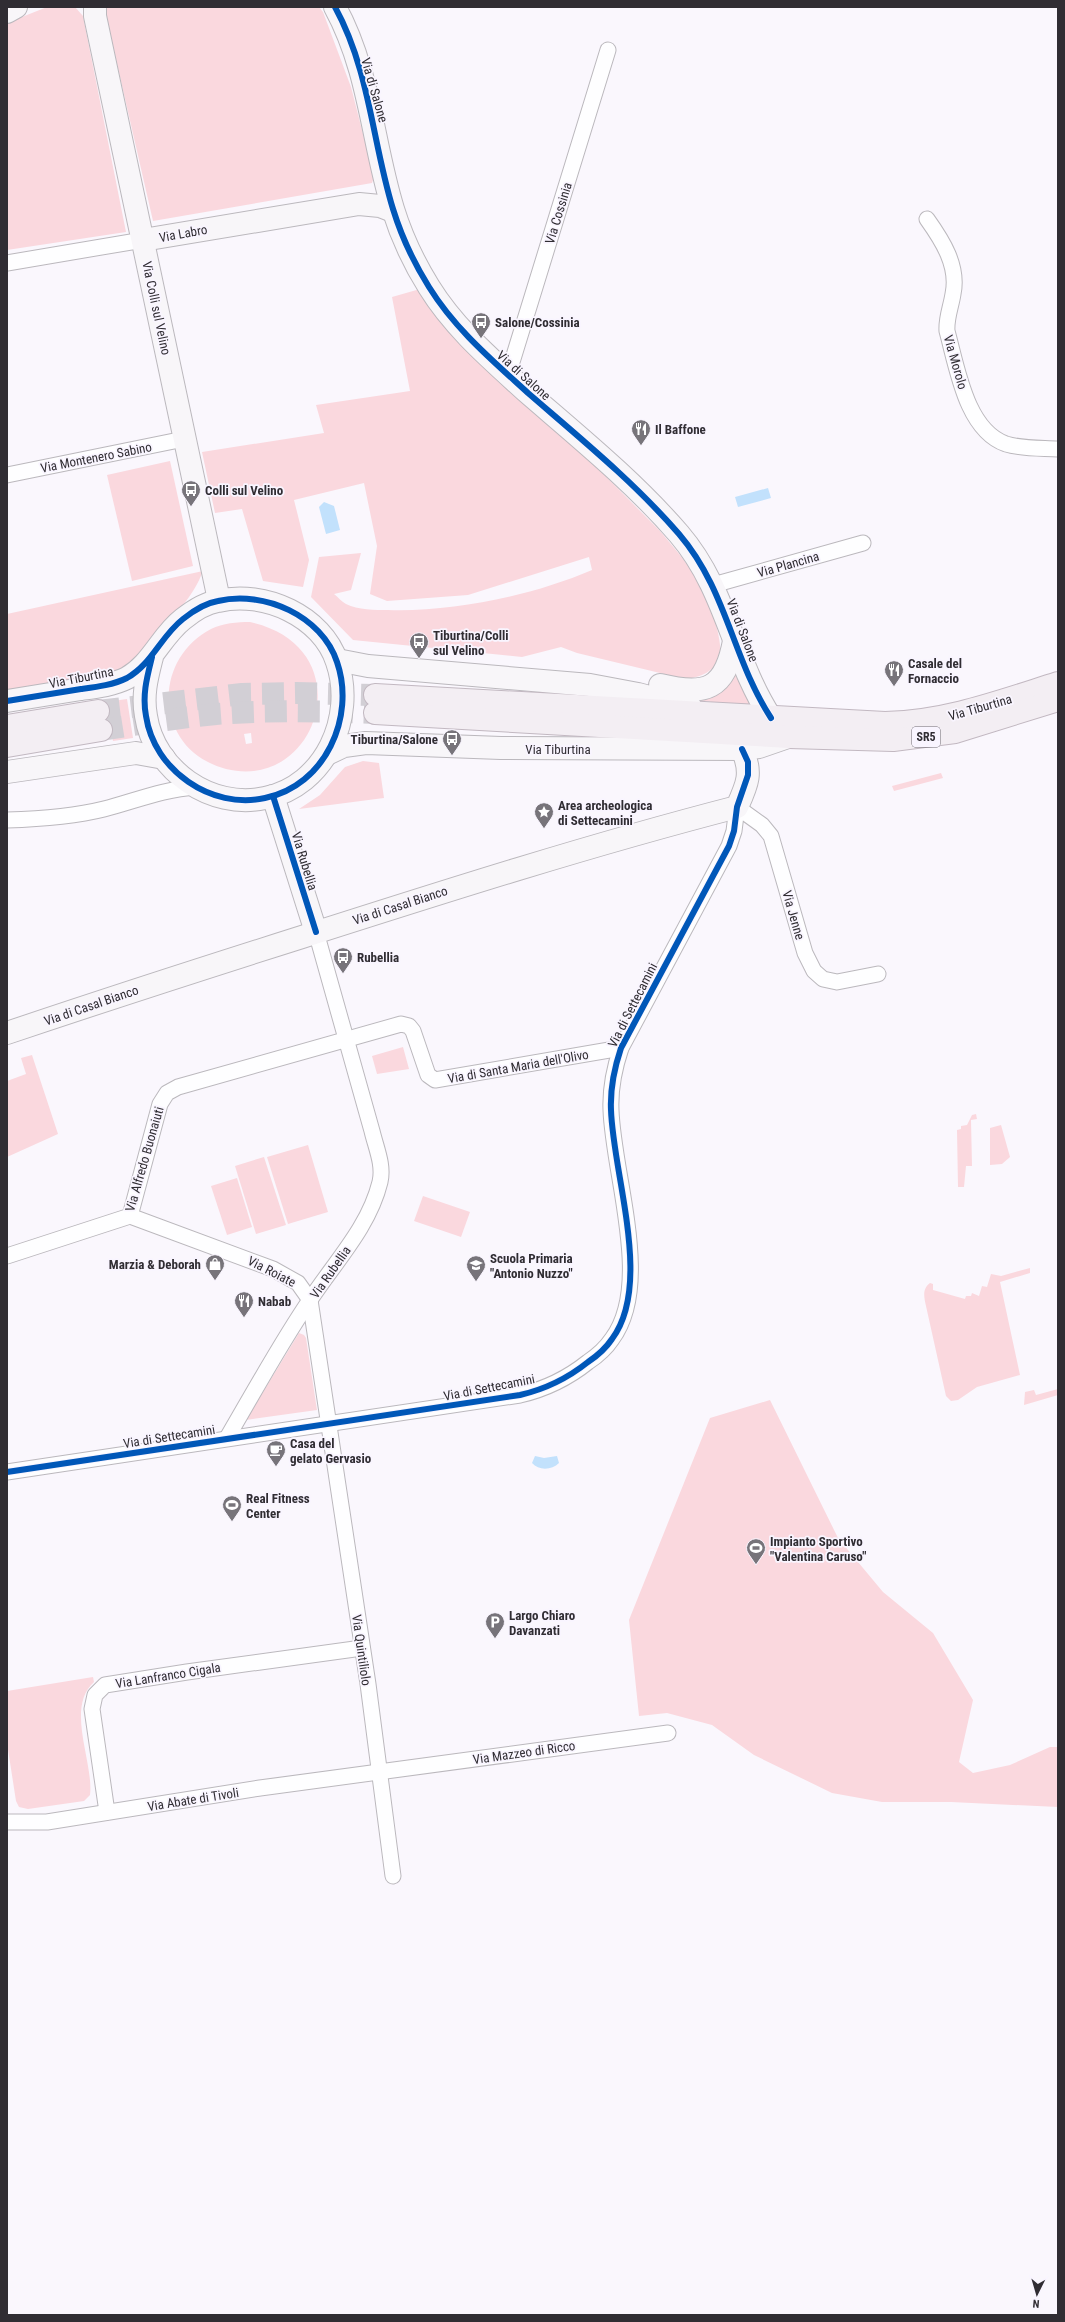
<svg xmlns="http://www.w3.org/2000/svg" width="1065" height="2322" font-family="'Roboto Condensed',sans-serif">
<rect width="100%" height="100%" fill="#faf7fd"/>
<g fill="#fad8de" fill-rule="evenodd">
<path d="M 47,7 L 75,7 L 83,16 L 126,232 L 7,250 L 7,23 Z"/>
<path d="M 104,7 L 319,7 L 323,12 L 351,87 L 374,177 L 372,183 L 153,221 Z"/>
<path d="M 420,289 L 660,531 C 675,549 692,568 704,590 C 710,601 723,642 720,655 C 717,671 699,678 685,679 L 577,653 L 561,647 L 522,657 L 353,640 L 311,597 L 319,557 L 361,553 L 351,590 L 334,594 C 338,597 342,602 346,604 C 358,610 375,610 388,610 C 454,612 531,596 592,570 L 589,557 L 468,595 L 387,601 L 370,594 L 377,546 L 364,483 L 294,500 L 309,560 L 303,587 L 263,581 L 242,509 L 215,513 L 202,452 L 324,433 L 316,405 L 410,391 L 392,297 Z"/>
<path d="M 170,461 L 193,566 L 132,581 L 107,475 Z"/>
<path d="M 203,571 C 192,599 176,613 155,633 C 144,643 140,658 129,667 C 108,683 36,690 7,695 L 7,614 Z"/>
<path d="M 250,622 C 364,647 319,792 226,769 C 207,764 190,753 180,737 C 156,698 172,649 211,629 C 223,623 237,622 250,622 ZM 251,733 L 252,743 L 246,744 L 244,734 Z"/>
<path d="M 738,667 L 754,708 L 691,699 Z"/>
<path d="M 127,699 L 133,738 L 113,741 L 106,702 Z"/>
<path d="M 363,761 L 379,763 L 384,798 L 299,809 L 320,795 L 345,767 Z"/>
<path d="M 941,773 L 943,778 L 894,791 L 892,786 Z"/>
<path d="M 403,1047 L 409,1069 L 377,1074 L 372,1056 Z"/>
<path d="M 32,1055 L 58,1134 L 7,1157 L 7,1081 L 26,1074 L 21,1058 Z"/>
<path d="M 976,1114 L 977,1119 L 971,1120 L 972,1166 L 966,1166 L 964,1187 L 958,1187 L 957,1130 L 961,1129 L 961,1126 L 967,1125 L 972,1115 Z"/>
<path d="M 1001,1125 L 1010,1157 L 1002,1164 L 990,1165 L 990,1128 Z"/>
<path d="M 308,1145 L 328,1212 L 288,1224 L 267,1157 Z"/>
<path d="M 264,1157 L 286,1225 L 256,1234 L 235,1166 Z"/>
<path d="M 237,1178 L 252,1227 L 227,1235 L 211,1186 Z"/>
<path d="M 423,1196 L 470,1212 L 461,1237 L 414,1221 Z"/>
<path d="M 1030,1268 L 1030,1273 L 1000,1282 L 1020,1375 L 977,1387 L 958,1400 L 951,1401 L 946,1396 L 926,1306 C 924,1297 922,1289 930,1283 L 933,1284 L 933,1290 L 965,1299 L 966,1296 L 971,1296 L 972,1293 L 979,1296 L 982,1286 L 987,1287 L 991,1274 L 1001,1276 Z"/>
<path d="M 299,1333 L 304,1335 L 306,1338 L 317,1410 L 246,1420 Z"/>
<path d="M 1058,1389 L 1058,1395 L 1024,1405 L 1025,1392 L 1034,1390 L 1036,1395 Z"/>
<path d="M 770,1400 L 838,1538 L 883,1592 L 933,1633 L 973,1700 L 959,1762 L 973,1773 L 1010,1765 L 1050,1747 L 1058,1747 L 1058,1807 L 951,1802 L 882,1802 L 832,1793 L 754,1755 L 712,1725 L 667,1713 L 639,1716 L 629,1620 L 710,1418 Z"/>
<path d="M 93,1677 L 94,1682 C 65,1708 94,1762 90,1795 L 84,1801 L 28,1809 L 19,1807 L 16,1801 L 7,1743 L 7,1691 Z"/>
</g>
<g fill="#c2e1fc">
<path d="M 768,488 L 771,498 L 738,507 L 735,497 Z"/>
<path d="M 324,502 L 334,506 L 340,530 L 326,534 L 319,507 Z"/>
<path d="M 535,1456 L 544,1458 L 557,1456 L 559,1463 C 552,1470 539,1471 532,1463 Z"/>
</g>
<g fill="none" stroke-linecap="round" stroke-linejoin="round">
<g stroke="#d2cfd5" stroke-width="22" stroke-dasharray="22 11" stroke-linecap="butt">
<path d="M 98,711 L 242,694 L 296,693 L 375,695"/>
<path d="M 101,730 C 139,724 177,718 216,714 C 269,710 322,711 375,713"/>
</g>
<defs>
<g id="street">
<path d="M 927,219 C 942,240 959,266 953,294 C 951,307 946,318 947,331 C 957,367 966,430 1006,444 C 1022,449 1041,448 1058,449"/>
<path d="M 7,263 L 143,240"/>
<path d="M 508,375 L 608,50"/>
<path d="M 7,475 L 184,439"/>
<path d="M 713,585 L 863,543"/>
<path d="M 7,820 C 40,819 72,817 104,809 C 135,801 163,789 196,787"/>
<path d="M 130,1216 L 273,1269 L 298,1283 L 310,1300 L 368,1684 L 393,1876"/>
<path d="M 130,1216 L 160,1104 L 167,1093 L 178,1087 L 401,1024 L 409,1026 L 413,1031 L 428,1075 L 435,1080 L 621,1048"/>
<path d="M 7,1256 L 130,1216"/>
<path d="M 227,1438 C 254,1392 280,1344 310,1300 C 335,1262 369,1227 380,1182 C 384,1165 376,1148 372,1131 L 316,932"/>
<path d="M 7,1472 L 520,1395 C 546,1389 568,1378 588,1362 C 597,1356 606,1348 612,1339 C 653,1284 613,1175 611,1110 C 610,1088 614,1069 621,1048 L 729,846 L 734,831 L 737,807 L 762,825 L 771,836 L 805,953 L 814,971 L 823,979 L 837,982 L 878,974"/>
<path d="M 107,1812 L 92,1709 L 95,1695 L 105,1685 L 187,1672 L 362,1648"/>
<path d="M 7,1822 L 47,1822 L 260,1788 L 668,1733"/>
</g>
<g id="secondary">
<path d="M 95,7 L 95,16 L 219,600"/>
<path d="M 335,7 C 370,71 372,141 393,209 C 401,235 414,263 429,287 C 455,329 492,360 528,393 C 580,438 634,482 679,534 C 727,590 732,658 771,718"/>
<path d="M 7,12 L 16,7"/>
<path d="M 143,240 L 359,204 L 380,206 L 393,211"/>
<path d="M 337,660 L 368,666 L 590,685 L 638,694 L 691,708"/>
<path d="M 660,685 C 706,696 725,690 734,641"/>
<path d="M 7,701 C 32,697 56,693 81,689 C 96,687 113,685 127,678 C 152,664 161,636 183,619 C 193,611 205,603 218,601 C 264,590 322,616 337,662 C 356,717 325,786 265,798 C 211,810 154,770 146,716 C 142,695 147,677 152,657"/>
<path d="M 327,754 L 344,746 L 366,743 L 501,748 L 742,749 L 759,747 L 788,737"/>
<path d="M 7,772 L 136,753 L 164,758"/>
<path d="M 273,796 L 316,932"/>
<path d="M 7,1033 C 105,1000 204,968 302,937 C 446,891 590,845 737,807 C 747,785 753,773 742,749"/>
</g>
<g id="primary">
<path d="M 375,695 L 885,723 C 945,722 1001,701 1058,683"/>
<path d="M 375,713 L 789,737 L 893,740 L 955,732 L 1058,700"/>
<path d="M 7,726 L 98,711"/>
<path d="M 7,746 L 101,730"/>
</g>
</defs>
<use href="#street" stroke="#bbb8bd" stroke-width="17"/>
<use href="#secondary" stroke="#bbb8bd" stroke-width="24"/>
<use href="#primary" stroke="#c2b8c1" stroke-width="24"/>
<use href="#street" stroke="#fefeff" stroke-width="15"/>
<use href="#secondary" stroke="#f8f6f9" stroke-width="22"/>
<use href="#primary" stroke="#f3eef3" stroke-width="22"/>
<defs>
<g id="cycleway">
<path d="M 335,7 C 370,71 372,141 393,209 C 401,235 414,263 429,287 C 455,329 492,360 528,393 C 580,438 634,482 679,534 C 727,590 732,658 771,718"/>
<path d="M 7,701 C 32,697 56,693 81,689 C 96,687 113,685 127,678 C 152,664 161,636 183,619 C 193,611 205,603 218,601 C 264,590 322,616 337,662 C 356,717 325,786 265,798 C 211,810 154,770 146,716 C 142,695 147,677 152,657"/>
<path d="M 273,796 L 316,932"/>
<path d="M 7,1472 L 520,1395 C 546,1389 568,1378 588,1362 C 597,1356 606,1348 612,1339 C 653,1284 613,1175 611,1110 C 610,1088 614,1069 621,1048 L 729,846 L 734,831 L 737,807 L 748,775 L 748,762 L 742,749"/>
</g>
</defs>
<use href="#cycleway" stroke="#f9f5ff" stroke-width="8"/>
<use href="#cycleway" stroke="#0057b8" stroke-width="6"/>
</g>
<defs>
<symbol id="bus-pin" viewBox="-11 -11 22 30"><path d="M0 17L-7.5 6A9.5 9.5 0 1 1 7.5 6Z" fill="#77747a" stroke="#f9f5ff"/><path d="M-5-6H5V4H4V6H2V4H-2V6H-4V4H-5ZM-3.5-4V0h7V-4ZM-3.5 1.2v1.5H-2V1.2ZM2 1.2v1.5H3.5V1.2Z" fill="#fff"/></symbol>
<symbol id="restaurant-pin" viewBox="-11 -11 22 30"><path d="M0 17L-7.5 6A9.5 9.5 0 1 1 7.5 6Z" fill="#77747a" stroke="#f9f5ff"/><path d="M-5-6h1v4h1v-4h1v4h1v-4h1v5L-1.5 .5V6h-2V.5L-5-1ZM5-6V6H3V1.5H1.5Q1.5-4 5-6Z" fill="#fff"/></symbol>
<symbol id="sight-pin" viewBox="-11 -11 22 30"><path d="M0 17L-7.5 6A9.5 9.5 0 1 1 7.5 6Z" fill="#77747a" stroke="#f9f5ff"/><path d="M0-6L1.8-2.2L6-1.7L2.9 1.2L3.7 5.4L0 3.3L-3.7 5.4L-2.9 1.2L-6-1.7L-1.8-2.2Z" fill="#fff"/></symbol>
<symbol id="shop-pin" viewBox="-11 -11 22 30"><path d="M0 17L-7.5 6A9.5 9.5 0 1 1 7.5 6Z" fill="#77747a" stroke="#f9f5ff"/><path d="M-5-2.5h2.3a2.7 3.5 0 0 1 5.4 0H5L5.5 6h-11ZM-1.5-2.5h3a1.5 2.3 0 0 0-3 0Z" fill="#fff"/></symbol>
<symbol id="school-pin" viewBox="-11 -11 22 30"><path d="M0 17L-7.5 6A9.5 9.5 0 1 1 7.5 6Z" fill="#77747a" stroke="#f9f5ff"/><path d="M0-5L7-2L0 1L-7-2ZM-4 1L0 2.5L4 1V4Q0 6-4 4Z" fill="#fff"/></symbol>
<symbol id="cafe-pin" viewBox="-11 -11 22 30"><path d="M0 17L-7.5 6A9.5 9.5 0 1 1 7.5 6Z" fill="#77747a" stroke="#f9f5ff"/><path d="M-5.5-4.5H6V0H3Q3 3.5 0 3.5H-2.5Q-5.5 3.5-5.5 0ZM3-3.2v2h1.7v-2ZM-6 4.5H4V6H-6Z" fill="#fff"/></symbol>
<symbol id="stadium-pin" viewBox="-11 -11 22 30"><path d="M0 17L-7.5 6A9.5 9.5 0 1 1 7.5 6Z" fill="#77747a" stroke="#f9f5ff"/><path d="M0-5a6.5 5 0 1 0 0 10a6.5 5 0 1 0 0-10ZM-3.5-1.8h7v3.6h-7Z" fill="#fff"/></symbol>
<symbol id="parking-pin" viewBox="-11 -11 22 30"><path d="M0 17L-7.5 6A9.5 9.5 0 1 1 7.5 6Z" fill="#77747a" stroke="#f9f5ff"/><path d="M-3.5-5.5H1a3.5 3.5 0 0 1 0 7H-1V5.5H-3.5ZM-1-3.4V-.6H.8a1.4 1.4 0 0 0 0-2.8Z" fill="#fff"/></symbol>
</defs>
<g fill-rule="evenodd">
<use href="#bus-pin" x="470" y="311" width="22" height="30"/>
<use href="#restaurant-pin" x="630" y="418" width="22" height="30"/>
<use href="#bus-pin" x="180" y="479" width="22" height="30"/>
<use href="#bus-pin" x="408" y="631" width="22" height="30"/>
<use href="#restaurant-pin" x="883" y="659" width="22" height="30"/>
<use href="#bus-pin" x="441" y="728" width="22" height="30"/>
<use href="#sight-pin" x="533" y="801" width="22" height="30"/>
<use href="#bus-pin" x="332" y="946" width="22" height="30"/>
<use href="#shop-pin" x="204" y="1253" width="22" height="30"/>
<use href="#school-pin" x="465" y="1254" width="22" height="30"/>
<use href="#restaurant-pin" x="233" y="1290" width="22" height="30"/>
<use href="#cafe-pin" x="265" y="1439" width="22" height="30"/>
<use href="#stadium-pin" x="221" y="1494" width="22" height="30"/>
<use href="#stadium-pin" x="745" y="1537" width="22" height="30"/>
<use href="#parking-pin" x="484" y="1611" width="22" height="30"/>
</g>
<g text-anchor="middle" stroke-width="3.5" stroke-linejoin="round" paint-order="stroke">
<rect fill="#f9f5ff" stroke="#6c6970" stroke-width="1" x="912" y="727" width="28" height="20" rx="3"/>
<g font-size="12" font-weight="bold" fill="#302d33">
<text x="926" y="741">SR5</text>
</g>
<g font-size="13" fill="#302d33" stroke="#f9f5ff">
<text transform="translate(375 90) rotate(74)" y="5">Via di Salone</text>
<text transform="translate(558 213) rotate(-73)" y="5">Via Cossinia</text>
<text transform="translate(183 233) rotate(-10)" y="5">Via Labro</text>
<text transform="translate(157 308) rotate(78)" y="5">Via Colli sul Velino</text>
<text transform="translate(956 362) rotate(74)" y="5">Via Morolo</text>
<text transform="translate(524 375) rotate(42)" y="5">Via di Salone</text>
<text transform="translate(96 457) rotate(-11)" y="5">Via Montenero Sabino</text>
<text transform="translate(788 564) rotate(-16)" y="5">Via Plancina</text>
<text transform="translate(743 630) rotate(69)" y="5">Via di Salone</text>
<text transform="translate(81 677) rotate(-11)" y="5">Via Tiburtina</text>
<text transform="translate(980 707) rotate(-16)" y="5">Via Tiburtina</text>
<text x="558" y="754">Via Tiburtina</text>
<text transform="translate(305 861) rotate(73)" y="5">Via Rubellia</text>
<text transform="translate(400 905) rotate(-18)" y="5">Via di Casal Bianco</text>
<text transform="translate(794 915) rotate(74)" y="5">Via Jenne</text>
<text transform="translate(91 1005) rotate(-19)" y="5">Via di Casal Bianco</text>
<text transform="translate(632 1005) rotate(-63)" y="5">Via di Settecamini</text>
<text transform="translate(518 1066) rotate(-10)" y="5">Via di Santa Maria dell'Olivo</text>
<text transform="translate(144 1159) rotate(-74)" y="5">Via Alfredo Buonaiuti</text>
<text transform="translate(272 1271) rotate(27)" y="5">Via Roiate</text>
<text transform="translate(330 1272) rotate(-55)" y="5">Via Rubellia</text>
<text transform="translate(489 1387) rotate(-11)" y="5">Via di Settecamini</text>
<text transform="translate(169 1436) rotate(-9)" y="5">Via di Settecamini</text>
<text transform="translate(362 1650) rotate(82)" y="5">Via Quintiliolo</text>
<text transform="translate(168 1675) rotate(-9)" y="5">Via Lanfranco Cigala</text>
<text transform="translate(524 1752) rotate(-8)" y="5">Via Mazzeo di Ricco</text>
<text transform="translate(193 1799) rotate(-9)" y="5">Via Abate di Tivoli</text>
</g>
<g font-size="13" font-weight="bold" fill="#302d33" stroke="#f9f5ff" text-anchor="start">
<text x="495" y="327">Salone/Cossinia</text>
<text x="655" y="434">Il Baffone</text>
<text x="205" y="495">Colli sul Velino</text>
<text x="433" y="640">Tiburtina/Colli<tspan x="433" dy="15">sul Velino</tspan></text>
<text x="908" y="668">Casale del<tspan x="908" dy="15">Fornaccio</tspan></text>
<text x="438" y="744" text-anchor="end">Tiburtina/Salone</text>
<text x="558" y="810">Area archeologica<tspan x="558" dy="15">di Settecamini</tspan></text>
<text x="357" y="962">Rubellia</text>
<text x="490" y="1263">Scuola Primaria<tspan x="490" dy="15">"Antonio Nuzzo"</tspan></text>
<text x="201" y="1269" text-anchor="end">Marzia &amp; Deborah</text>
<text x="258" y="1306">Nabab</text>
<text x="290" y="1448">Casa del<tspan x="290" dy="15">gelato Gervasio</tspan></text>
<text x="246" y="1503">Real Fitness<tspan x="246" dy="15">Center</tspan></text>
<text x="770" y="1546">Impianto Sportivo<tspan x="770" dy="15">"Valentina Caruso"</tspan></text>
<text x="509" y="1620">Largo Chiaro<tspan x="509" dy="15">Davanzati</tspan></text>
</g>
</g>
<rect width="1065" height="2322" fill="none" stroke="#302d33" stroke-width="16"/>
<g transform="translate(1037 2294) rotate(185)" stroke="#f9f5ff" stroke-width="3" paint-order="stroke">
<path d="M0-3L7 15L0 10L-7 15Z" fill="#302d33"/>
<text y="-6" font-size="11" font-weight="bold" text-anchor="middle" fill="#302d33">N</text>
</g>
</svg>
